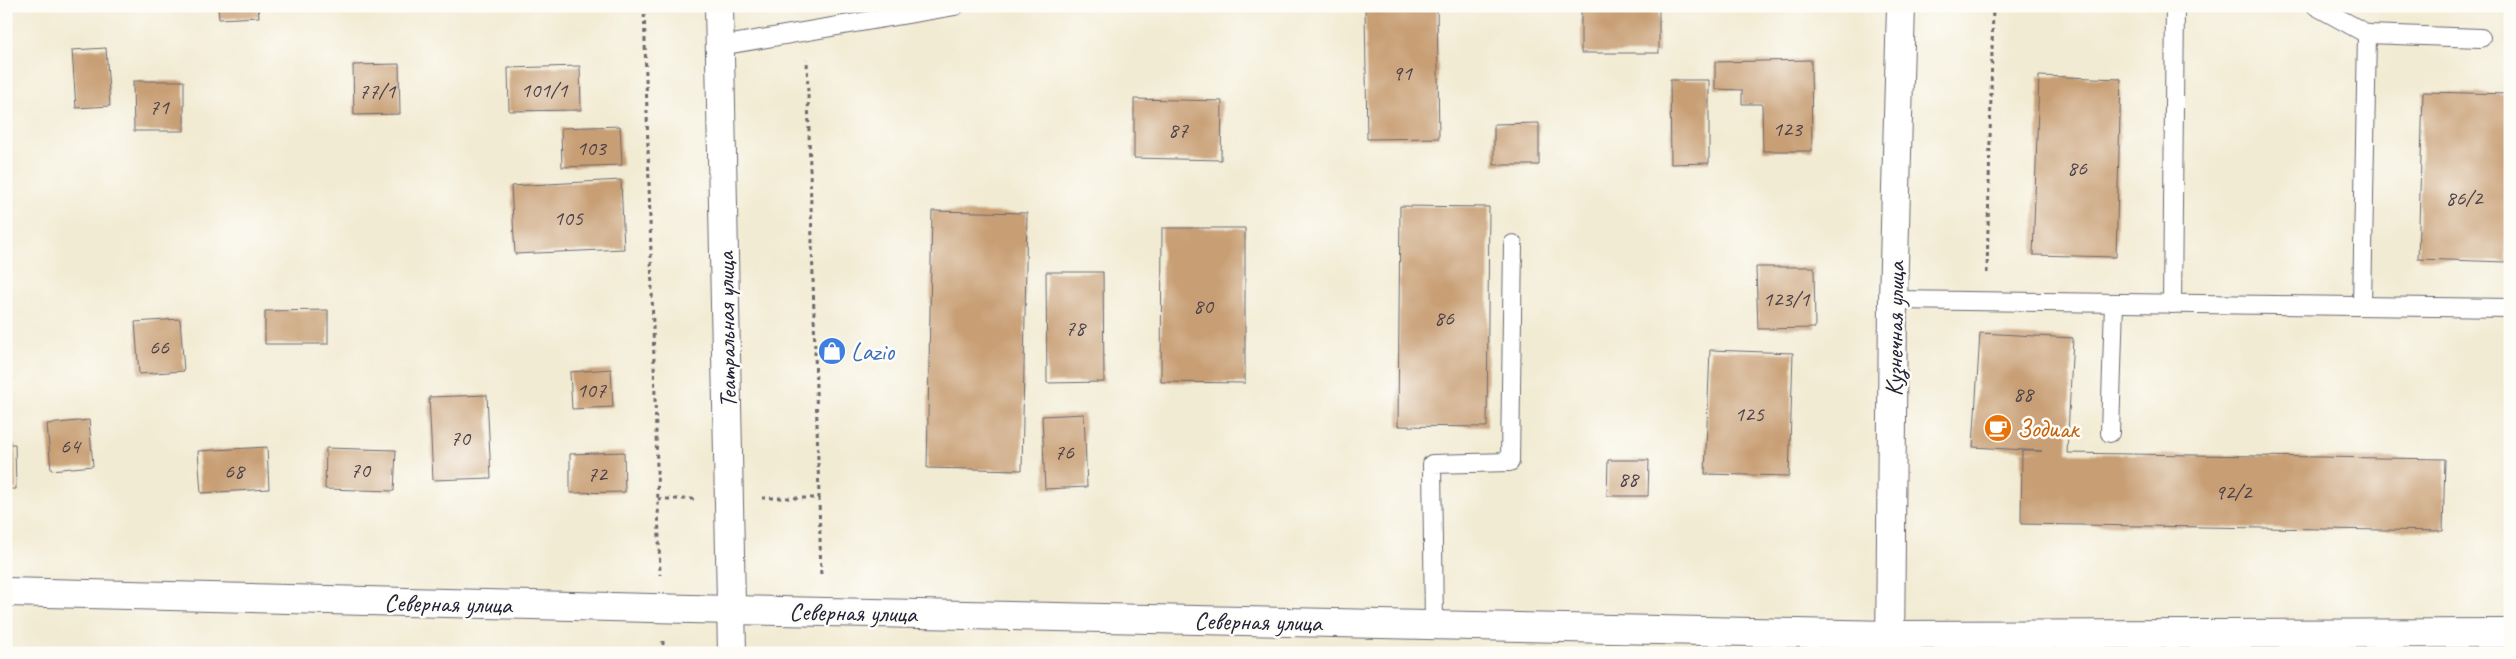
<svg xmlns="http://www.w3.org/2000/svg" width="2516" height="659" font-family="Caveat,sans-serif">
<rect width="100%" height="100%" fill="#fdfcf7"/>
<filter id="ink" filterUnits="userSpaceOnUse"><feTurbulence type="fractalNoise" baseFrequency=".02" numOctaves="2"/><feDisplacementMap in="SourceGraphic" scale="10" xChannelSelector="R" yChannelSelector="G"/><feConvolveMatrix kernelMatrix="1 2 1 2 8 2 1 2 1" color-interpolation-filters="sRGB"/></filter>
<filter id="wash" filterUnits="userSpaceOnUse"><feTurbulence type="fractalNoise" baseFrequency=".0096" numOctaves="4" result="noise"/><feDisplacementMap in="SourceGraphic" scale="20" xChannelSelector="R" yChannelSelector="G"/><feGaussianBlur stdDeviation="1.12" result="paint"/><feColorMatrix in="noise" values="0 0 0 0 0 0 0 0 0 0 0 0 0 0 0 0 0 1.4 0 .05"/><feComposite in="paint" operator="in"/></filter>
<g filter="url(#wash)">
<rect width="100%" height="100%" fill="#f2ebd3"/>
<g id="blocks">
<g fill="#c89f75">
<path d="M 218,6 L 258,6 L 259,17 L 219,19 Z"/>
<path d="M 1365,6 L 1437,6 L 1439,138 L 1367,139 Z"/>
<rect x="1581" y="6" width="78" height="47"/>
<path d="M 106,48 L 110,106 L 76,108 L 72,50 Z"/>
<path d="M 1811,60 L 1812,151 L 1763,151 L 1762,104 L 1742,104 L 1742,90 L 1715,89 L 1715,62 Z"/>
<path d="M 399,64 L 400,114 L 354,115 L 353,65 Z"/>
<path d="M 580,66 L 581,110 L 509,111 L 508,68 Z"/>
<path d="M 2039,76 L 2121,79 L 2116,257 L 2033,255 Z"/>
<path d="M 1670,80 L 1709,80 L 1709,163 L 1671,164 Z"/>
<path d="M 133,81 L 184,81 L 184,131 L 134,131 Z"/>
<path d="M 2423,92 L 2510,94 L 2506,262 L 2418,259 Z"/>
<path d="M 1134,99 L 1222,101 L 1221,160 L 1134,158 Z"/>
<path d="M 1539,123 L 1539,165 L 1494,165 L 1494,124 Z"/>
<path d="M 620,126 L 622,165 L 562,167 L 561,128 Z"/>
<path d="M 621,180 L 624,249 L 515,254 L 511,186 Z"/>
<path d="M 1400,206 L 1489,207 L 1487,427 L 1398,426 Z"/>
<path d="M 932,211 L 1027,213 L 1022,470 L 927,468 Z"/>
<path d="M 1162,228 L 1245,228 L 1245,383 L 1161,382 Z"/>
<path d="M 1756,267 L 1814,267 L 1815,328 L 1758,329 Z"/>
<path d="M 1046,272 L 1103,272 L 1104,382 L 1047,383 Z"/>
<path d="M 328,310 L 328,344 L 265,344 L 265,311 Z"/>
<path d="M 180,319 L 184,371 L 139,374 L 135,322 Z"/>
<path d="M 1980,333 L 2073,338 L 2067,453 L 2445,459 L 2443,531 L 2021,524 L 2022,451 L 2042,451 L 1973,447 Z"/>
<path d="M 1710,350 L 1793,353 L 1789,476 L 1705,474 Z"/>
<path d="M 611,369 L 613,407 L 572,409 L 570,372 Z"/>
<path d="M 487,395 L 491,478 L 433,480 L 429,397 Z"/>
<path d="M 1084,414 L 1087,487 L 1045,489 L 1042,416 Z"/>
<path d="M 89,420 L 93,466 L 51,470 L 47,424 Z"/>
<path d="M 6,444 L 15,444 L 16,489 L 6,489 Z"/>
<path d="M 267,447 L 269,489 L 201,493 L 198,451 Z"/>
<path d="M 326,448 L 396,450 L 394,491 L 325,489 Z"/>
<path d="M 624,452 L 625,492 L 570,493 L 570,454 Z"/>
<path d="M 1608,460 L 1649,460 L 1648,496 L 1607,496 Z"/>
</g>
</g>
</g>
<g filter="url(#ink)">
<use href="#blocks" fill-opacity="0" stroke="#6b6870" stroke-width="1"/>
<g fill="none" stroke-linecap="round" stroke-linejoin="round">
<defs>
<g id="service">
<path d="M 2316,6 L 2367,34 L 2362,306"/>
<path d="M 2367,34 L 2481,38"/>
<path d="M 720,46 L 955,6"/>
<path d="M 1893,300 L 2510,308"/>
<path d="M 2172,304 L 2175,6"/>
<path d="M 2110,433 L 2114,303"/>
<path d="M 1434,625 L 1432,464 L 1510,462 L 1513,244"/>
</g>
<g id="tertiary">
<path d="M 731,610 L 1891,635 L 2510,633"/>
<path d="M 1890,652 L 1893,300 L 1901,6"/>
</g>
<path id="secondary" d="M 6,592 L 731,610"/>
<path id="primary" d="M 719,6 L 732,653"/>
</defs>
<use href="#service" stroke="#6b6870" stroke-width="20"/>
<use href="#tertiary" stroke="#6b6870" stroke-width="30"/>
<use href="#secondary" stroke="#6b6870" stroke-width="30"/>
<use href="#primary" stroke="#6b6870" stroke-width="30"/>
<g stroke="#6b6870" stroke-width="3" stroke-dasharray="4 4" stroke-linecap="butt">
<path d="M 644,6 L 660,575"/>
<path d="M 1987,273 L 1993,6"/>
<path d="M 762,498 L 819,498 L 807,59"/>
<path d="M 819,498 L 821,578"/>
<path d="M 658,499 L 696,499"/>
<path d="M 663,641 L 663,653"/>
</g>
<use href="#service" stroke="#fff" stroke-width="18"/>
<use href="#tertiary" stroke="#fff" stroke-width="28"/>
<use href="#secondary" stroke="#fff" stroke-width="28"/>
<use href="#primary" stroke="#fff" stroke-width="28"/>
</g>
</g>
<defs>
<symbol id="shop-disc" viewBox="-11 -11 22 22"><circle r="9.5" fill="#3f7fe0" stroke="#fdfcf7"/><path d="M-5-2.5h2.3a2.7 3.5 0 0 1 5.4 0H5L5.5 6h-11ZM-1.5-2.5h3a1.5 2.3 0 0 0-3 0Z" fill="#fff"/></symbol>
<symbol id="cafe-disc" viewBox="-11 -11 22 22"><circle r="9.5" fill="#e8710a" stroke="#fdfcf7"/><path d="M-5.5-4.5H6V0H3Q3 3.5 0 3.5H-2.5Q-5.5 3.5-5.5 0ZM3-3.2v2h1.7v-2ZM-6 4.5H4V6H-6Z" fill="#fff"/></symbol>
</defs>
<g fill-rule="evenodd">
<use href="#shop-disc" x="816" y="335" width="32" height="32"/>
<use href="#cafe-disc" x="1982" y="412" width="32" height="32"/>
</g>
<g text-anchor="middle" stroke-width="5" stroke-linejoin="round" paint-order="stroke">
<g font-size="22" fill="#4c414a">
<text x="1402" y="80">91</text>
<text x="544" y="97">101/1</text>
<text x="377" y="98">77/1</text>
<text x="159" y="114">71</text>
<text x="1787" y="136">123</text>
<text x="1178" y="137">87</text>
<text x="591" y="155">103</text>
<text x="2077" y="175">86</text>
<text x="2464" y="205">86/2</text>
<text x="568" y="225">105</text>
<text x="1786" y="306">123/1</text>
<text x="1203" y="313">80</text>
<text x="1444" y="325">86</text>
<text x="1075" y="335">78</text>
<text x="159" y="354">66</text>
<text x="591" y="397">107</text>
<text x="2023" y="401">88</text>
<text x="1749" y="421">125</text>
<text x="460" y="445">70</text>
<text x="70" y="453">64</text>
<text x="1064" y="459">76</text>
<text x="360" y="477">70</text>
<text x="234" y="478">68</text>
<text x="597" y="481">72</text>
<text x="1628" y="486">88</text>
<text x="2233" y="499">92/2</text>
</g>
<g font-size="25" fill="#22223b" stroke="#fdfcf7">
<text transform="translate(1894 329) rotate(-89)" y="9">Кузнечная улица</text>
<text transform="translate(726 330) rotate(-91)" y="9">Театральная улица</text>
<text transform="translate(448 603) rotate(1)" y="9">Северная улица</text>
<text transform="translate(853 612) rotate(1)" y="9">Северная улица</text>
<text transform="translate(1258 621) rotate(1)" y="9">Северная улица</text>
</g>
<g font-size="25" fill="#366cbe" stroke="#fdfcf7" text-anchor="start">
<text x="851" y="360">Lazio</text>
</g>
<g font-size="25" fill="#c56008" stroke="#fdfcf7" text-anchor="start">
<text x="2017" y="437">Зодиак</text>
</g>
</g>
<rect width="2516" height="659" fill="none" stroke="#fdfcf7" stroke-width="25"/>
</svg>
